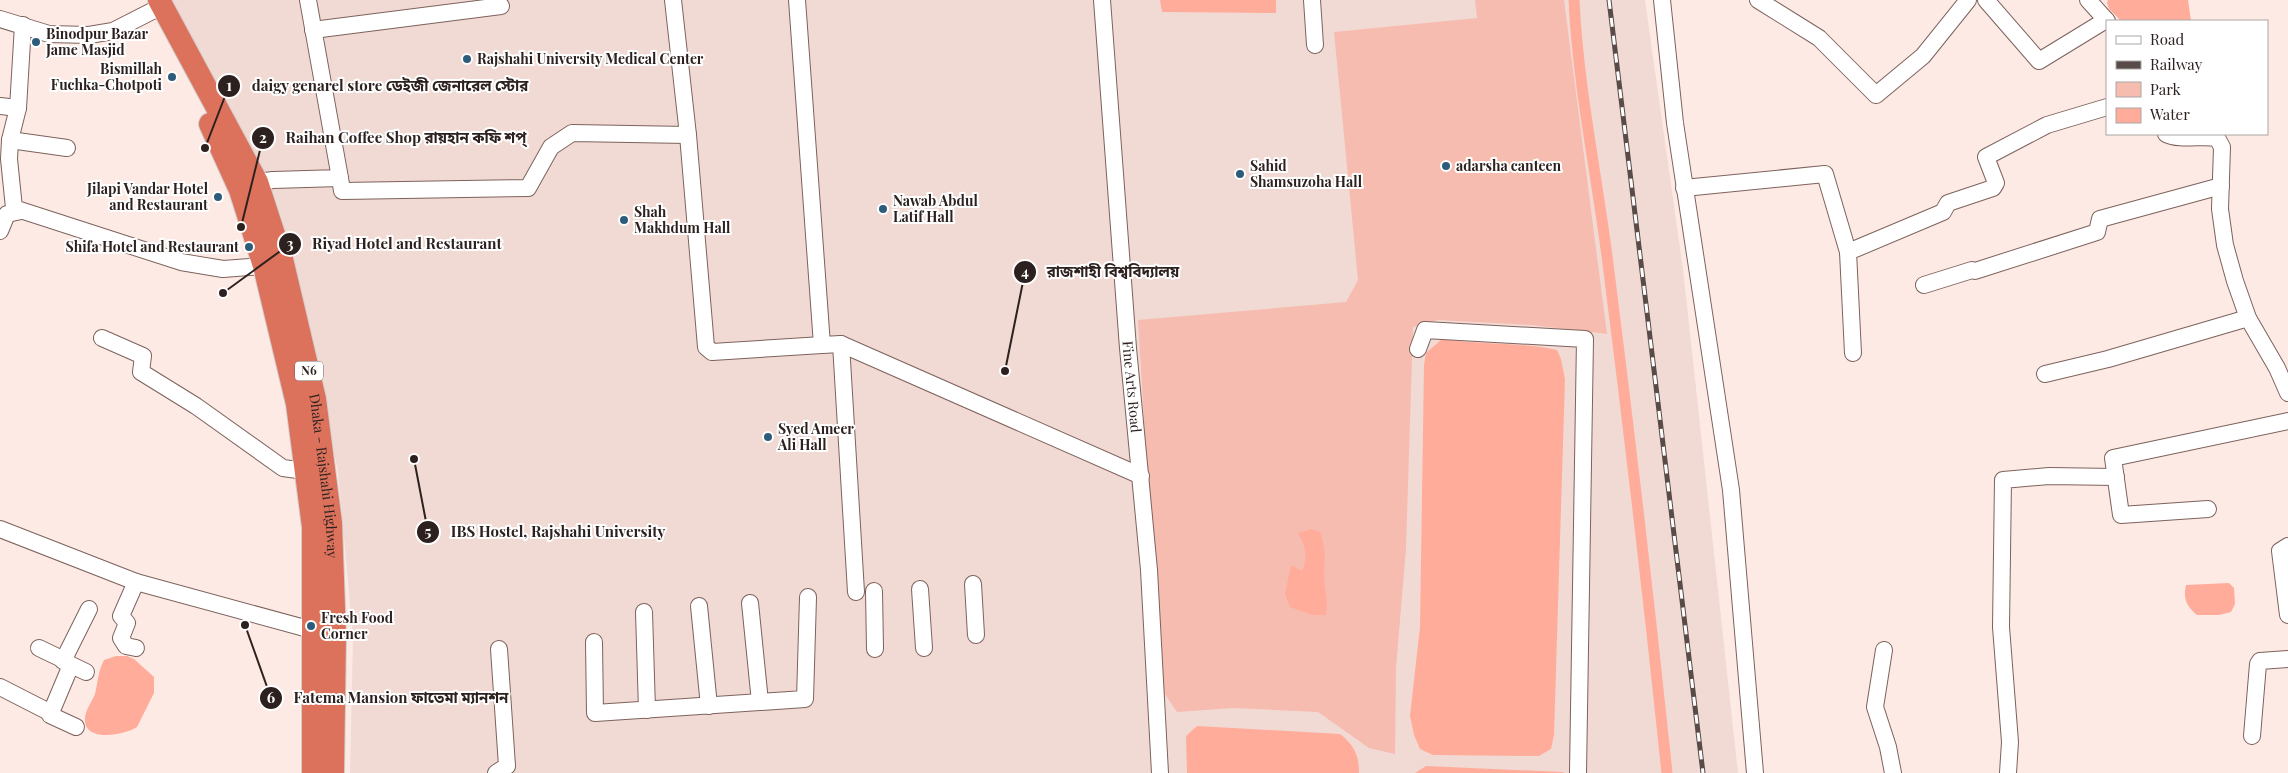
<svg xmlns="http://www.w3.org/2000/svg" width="2288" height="773" font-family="'Playfair Display','Noto Sans Bengali',serif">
<rect width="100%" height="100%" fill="#fdeae5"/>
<path fill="#f2dad4" d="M 168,0 L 1645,0 L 1683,269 L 1738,773 L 350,773 L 353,637 L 338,472 L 290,248 Z"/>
<path fill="#f6bcb0" d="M 1475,0 L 1564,0 L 1607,334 L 1531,325 L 1438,320 L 1413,327 L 1406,549 L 1396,668 L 1395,754 L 1369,748 L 1318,712 L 1233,708 L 1177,712 L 1160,687 L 1138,320 L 1346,302 L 1358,280 L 1334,32 L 1477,18 Z"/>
<g fill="#ffac9b">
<path d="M 1160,0 L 1276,0 L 1276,13 L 1162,12 Z"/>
<path d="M 2108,0 L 2188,0 L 2191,21 L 2121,21 L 2109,9 L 2107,3 Z"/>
<path d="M 1442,339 C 1481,345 1519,342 1557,350 L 1561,359 L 1565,379 L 1554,735 L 1551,749 L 1539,756 L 1433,755 L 1420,749 L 1414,735 L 1410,716 L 1420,627 L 1424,365 L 1426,353 Z"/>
<path d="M 1311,529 L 1320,532 C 1326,549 1325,557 1324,575 C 1324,590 1329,599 1326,615 L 1312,615 L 1290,607 L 1285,594 L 1291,565 L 1302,571 C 1308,557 1306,546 1298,533 Z"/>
<path d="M 2229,583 L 2234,588 L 2235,604 L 2231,612 L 2219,615 L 2197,615 C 2186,606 2183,598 2186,585 Z"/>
<path d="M 116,656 L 127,656 L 134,659 L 154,677 L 154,693 L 137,727 C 125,735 84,743 85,719 C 85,710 92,702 95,694 C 98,682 98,671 104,660 Z"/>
<path d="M 1197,726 L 1340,734 C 1354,745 1359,755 1359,773 L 1187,773 L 1186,736 Z"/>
<path d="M 1426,766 L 1562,772 L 1565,773 L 1415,773 Z"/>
</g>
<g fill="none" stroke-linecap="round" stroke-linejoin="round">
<path stroke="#ffac9b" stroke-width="11" d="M 1574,0 C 1578,86 1596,171 1607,256 C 1629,428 1649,600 1667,773"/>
<defs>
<g id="minor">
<path d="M 673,0 L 688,135 L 706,347 L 712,352 L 822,345"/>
<path d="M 797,0 L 822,345 L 841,344 L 856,592"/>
<path id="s1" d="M 1102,0 L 1128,348 L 1149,570 L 1160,773"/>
<path d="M 1312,0 L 1315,45"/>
<path d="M 1662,0 L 1675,123 L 1731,490 L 1755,773"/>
<path d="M 1758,0 L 1819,38 L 1876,95 L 1923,56 L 1968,0"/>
<path d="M 1986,0 L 2039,61 L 2106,20"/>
<path d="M 2088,0 L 2107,21"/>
<path d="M 0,19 L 49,34 L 89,35 L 113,31 L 162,6"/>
<path d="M 23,25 L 18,108 L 10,140 L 9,159 L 14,208 L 181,262 L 223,269 L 264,266"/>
<path d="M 313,30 L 501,6"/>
<path d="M 0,106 L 18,108"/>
<path d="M 2166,134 C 2181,141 2201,135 2217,138 L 2222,147 L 2220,209 L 2225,245 L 2235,281 L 2248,318 L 2277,368 L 2288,393"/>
<path d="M 10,140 L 67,148"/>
<path d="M 340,178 L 342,191 L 528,188 L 551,147 L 572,133 L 688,135"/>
<path d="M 257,182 L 273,180 L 340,178 L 308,0"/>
<path d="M 1684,188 L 1825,174 L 1848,252"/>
<path d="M 0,231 L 7,214 L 21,211"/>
<path d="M 1924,285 L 1972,270 L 1975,271 L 2097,232 L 2100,219 L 2221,186"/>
<path d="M 102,338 L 143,356 L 141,372 L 196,406 L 283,468 L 305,471"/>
<path d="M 841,344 L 1141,476"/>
<path d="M 1418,349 L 1425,330 L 1585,339 L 1578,773"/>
<path d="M 1853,353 L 1848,252 L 1943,212 L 1948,203 L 1993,188 L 1996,183 L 1986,157 L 2047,125 L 2107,107"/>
<path d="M 2045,374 L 2108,359 L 2248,318"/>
<path d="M 2208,509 L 2121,515 L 2113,458 L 2288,421"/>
<path d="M 0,529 L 136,582 L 323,633"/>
<path d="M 2288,546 L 2280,551 L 2288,615"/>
<path d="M 973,584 L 976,635"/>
<path d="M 920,589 L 924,648"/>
<path d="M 874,591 L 875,649"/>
<path d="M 750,603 L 760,702"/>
<path d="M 699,606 L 709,706"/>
<path d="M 644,612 L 647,710"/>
<path d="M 594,642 L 595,713 L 805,699 L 808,597"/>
<path d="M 39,648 L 64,660"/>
<path d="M 136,648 L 126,646 L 121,638 L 127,623 L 121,616 L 136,582"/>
<path d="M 1884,650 L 1875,707 L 1888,747 L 1893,773"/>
<path d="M 71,665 L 50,715 L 76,727"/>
<path d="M 86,672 L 63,661 L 89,609"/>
<path d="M 0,687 L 51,713"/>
<path d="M 2252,736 L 2258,664 L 2260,661 L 2288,659"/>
<path d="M 496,773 L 507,766 L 499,649"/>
<path d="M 2008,773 L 2010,742 L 2001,627 L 2003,480 L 2049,476 L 2116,477"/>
</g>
<g id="highway">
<path id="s2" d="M 159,0 L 257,182 L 282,259 L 315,399 L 331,523 L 335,636 L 333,773"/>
<path d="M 210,124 L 240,190 L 264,266 L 297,404 L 313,527 L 313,773"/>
</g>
</defs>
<use href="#minor" stroke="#7d625c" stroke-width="18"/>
<use href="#highway" stroke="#d1cece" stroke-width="24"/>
<use href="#minor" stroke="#fff" stroke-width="16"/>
<use href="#highway" stroke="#dd725c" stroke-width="22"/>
<defs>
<path id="rail" d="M 1609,0 L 1703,773"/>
</defs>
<use href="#rail" stroke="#584b48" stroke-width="5"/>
<use href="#rail" stroke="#fff" stroke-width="3" stroke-dasharray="9" stroke-linecap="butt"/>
</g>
<g fill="#2c5c7a" stroke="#fff" stroke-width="2">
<circle cx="36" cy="42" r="5"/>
<circle cx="467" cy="59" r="5"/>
<circle cx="172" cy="77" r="5"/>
<circle cx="1446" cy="166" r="5"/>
<circle cx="1240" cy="174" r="5"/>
<circle cx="218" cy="197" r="5"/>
<circle cx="883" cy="209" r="5"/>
<circle cx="624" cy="220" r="5"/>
<circle cx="249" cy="247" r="5"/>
<circle cx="768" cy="437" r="5"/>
<circle cx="311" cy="626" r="5"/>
</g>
<g text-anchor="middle" stroke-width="4" stroke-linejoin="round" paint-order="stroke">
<rect fill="#fff" stroke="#6c6462" stroke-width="1" x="295" y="361.5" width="28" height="19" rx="4"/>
<g font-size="12" font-weight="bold" fill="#2d211f">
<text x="309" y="375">N6</text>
</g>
<g font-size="14" font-weight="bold" fill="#2d211f" stroke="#fff" text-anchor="start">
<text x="46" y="39">Binodpur Bazar<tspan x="46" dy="16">Jame Masjid</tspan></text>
<text x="477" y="64">Rajshahi University Medical Center</text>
<text x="162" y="74" text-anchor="end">Bismillah<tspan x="162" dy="16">Fuchka-Chotpoti</tspan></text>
<text x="1250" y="171">Sahid<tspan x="1250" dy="16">Shamsuzoha Hall</tspan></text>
<text x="1456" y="171">adarsha canteen</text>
<text x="208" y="194" text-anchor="end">Jilapi Vandar Hotel<tspan x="208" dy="16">and Restaurant</tspan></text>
<text x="893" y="206">Nawab Abdul<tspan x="893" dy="16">Latif Hall</tspan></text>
<text x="634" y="217">Shah<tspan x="634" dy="16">Makhdum Hall</tspan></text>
<text x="239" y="252" text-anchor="end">Shifa Hotel and Restaurant</text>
<text x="778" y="434">Syed Ameer<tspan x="778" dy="16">Ali Hall</tspan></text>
<text x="321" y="623">Fresh Food<tspan x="321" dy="16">Corner</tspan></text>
</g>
<g font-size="14" fill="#2d211f" stroke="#fff">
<text dy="5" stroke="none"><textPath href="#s1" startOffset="388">Fine Arts Road</textPath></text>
<text dy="5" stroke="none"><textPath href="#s2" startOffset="509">Dhaka - Rajshahi Highway</textPath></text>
</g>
</g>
<path fill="none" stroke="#2d211f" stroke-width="2" d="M205 148L229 86M241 227L263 138M223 293L290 244M1005 371L1025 272M414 459L428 532M245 625L271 698"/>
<g fill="#2d211f" stroke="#fff" stroke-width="2">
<circle cx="205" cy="148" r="5"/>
<circle cx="241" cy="227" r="5"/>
<circle cx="223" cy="293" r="5"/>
<circle cx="1005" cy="371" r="5"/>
<circle cx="414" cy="459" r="5"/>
<circle cx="245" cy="625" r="5"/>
<circle cx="229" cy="86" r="12"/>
<circle cx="263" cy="138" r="12"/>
<circle cx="290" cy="244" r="12"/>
<circle cx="1025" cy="272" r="12"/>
<circle cx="428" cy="532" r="12"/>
<circle cx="271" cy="698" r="12"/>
</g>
<g font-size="15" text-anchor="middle" font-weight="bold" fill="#fff">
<text x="229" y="91">1</text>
<text x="263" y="143">2</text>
<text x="290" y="249">3</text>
<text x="1025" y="277">4</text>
<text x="428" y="537">5</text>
<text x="271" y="703">6</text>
</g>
<g font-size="15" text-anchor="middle" font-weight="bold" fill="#2d211f" stroke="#fff" stroke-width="4" stroke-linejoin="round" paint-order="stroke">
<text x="390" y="91">daigy genarel store ডেইজী জেনারেল স্টোর</text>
<text x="406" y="143">Raihan Coffee Shop রায়হান কফি শপ্</text>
<text x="407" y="249">Riyad Hotel and Restaurant</text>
<text x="1113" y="277">রাজশাহী বিশ্ববিদ্যালয়</text>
<text x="558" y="537">IBS Hostel, Rajshahi University</text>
<text x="401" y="703">Fatema Mansion ফাতেমা ম্যানশন</text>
</g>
<rect x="2106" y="20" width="162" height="115" fill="#ffffff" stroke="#aba6a5"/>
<rect x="2116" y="36" width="25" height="8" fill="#ffffff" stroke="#aba6a5"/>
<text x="2150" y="45" font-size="15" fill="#2d211f">Road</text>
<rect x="2116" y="61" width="25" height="8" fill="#584b48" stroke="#aba6a5"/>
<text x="2150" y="70" font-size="15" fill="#2d211f">Railway</text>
<rect x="2116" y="82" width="25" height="15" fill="#f6bcb0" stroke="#aba6a5"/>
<text x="2150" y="95" font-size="15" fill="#2d211f">Park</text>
<rect x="2116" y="108" width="25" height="15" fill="#ffac9b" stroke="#aba6a5"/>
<text x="2150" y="120" font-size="15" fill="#2d211f">Water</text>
</svg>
